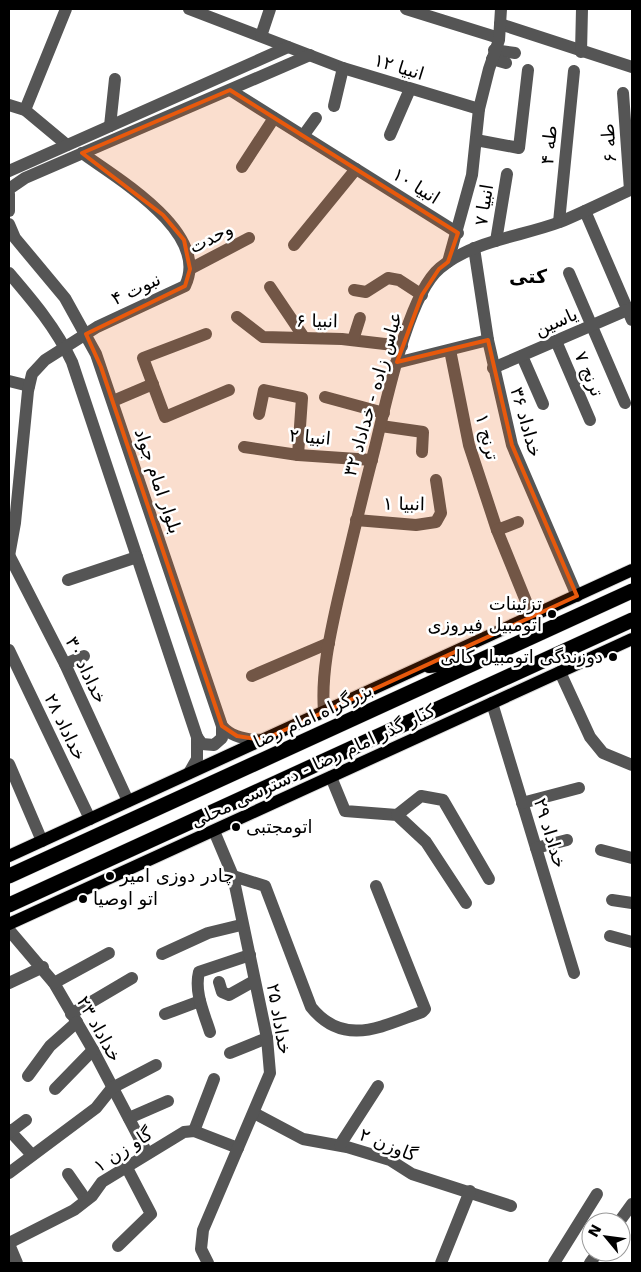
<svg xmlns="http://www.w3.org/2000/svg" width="641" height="1272" font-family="'DejaVu Sans','Noto Sans Arabic',sans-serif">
<rect width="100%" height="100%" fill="#fff"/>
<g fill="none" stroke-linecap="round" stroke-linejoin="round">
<defs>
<g id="major">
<path d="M 429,667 L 469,663"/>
<path d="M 9,856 L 632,570"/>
<path d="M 9,924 L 632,639"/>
</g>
<g id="highway">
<path d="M 9,876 L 632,591"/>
<path d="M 9,905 L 632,620"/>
</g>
</defs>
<use href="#major" stroke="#dbdbdb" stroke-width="14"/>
<use href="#highway" stroke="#dbdbdb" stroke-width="16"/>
<g stroke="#555" stroke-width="12">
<path d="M 189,9 L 343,68 L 479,109"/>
<path d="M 406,9 L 499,38"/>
<path d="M 500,24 L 632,67"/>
<path d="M 261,36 L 270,9"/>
<path d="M 494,50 L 515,53"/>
<path d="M 581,52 L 582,9"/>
<path d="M 492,59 L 506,63"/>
<path d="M 230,90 L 356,169 L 294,245"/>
<path d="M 623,93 L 630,190"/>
<path d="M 9,105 L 25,110 L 67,145"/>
<path d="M 334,106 L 343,68"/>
<path d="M 25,110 L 66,9"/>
<path d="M 110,126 L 115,79"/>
<path d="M 390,135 L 410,89"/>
<path d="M 303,136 L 316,118"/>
<path d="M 476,140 L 519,148 L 528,70"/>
<path d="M 242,167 L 274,118"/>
<path d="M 356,169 L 458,233"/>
<path d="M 9,171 L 288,47"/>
<path d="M 9,189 L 25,178 L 310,55"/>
<path d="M 9,194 L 9,211"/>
<path d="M 585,211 L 632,320"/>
<path d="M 559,222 L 574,71"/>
<path d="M 9,224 L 15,238 L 65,298 L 96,354 L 222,726 C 232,738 248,740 263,740"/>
<path d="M 496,241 L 507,174"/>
<path d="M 474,248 L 488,340 L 512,445 L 577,596"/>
<path d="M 448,262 L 472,175 L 479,109 L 489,69 L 499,40 L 501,9"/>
<path d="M 190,269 L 249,238"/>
<path d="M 9,273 C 33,301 56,328 72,362 L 197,737 L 197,759 L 189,773"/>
<path d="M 569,273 L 625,403"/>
<path d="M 270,287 L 303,336"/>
<path d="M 354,290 L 366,292 L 388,278 L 399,280 L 422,295"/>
<path d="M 237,317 L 263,337 L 342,339 L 402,346"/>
<path d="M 206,334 L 143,358 L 165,417 L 229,390"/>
<path d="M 353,340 L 360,318"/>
<path d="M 556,341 L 590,420"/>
<path d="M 450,350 L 469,445 L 497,530 L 532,616"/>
<path d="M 522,356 L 543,404"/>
<path d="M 396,363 L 488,340"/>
<path d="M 493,368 L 632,308"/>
<path d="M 9,381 L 29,386"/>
<path d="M 325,397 L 384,413"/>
<path d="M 113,401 L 153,384"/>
<path d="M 259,414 L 264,390 L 302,398 L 298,455"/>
<path d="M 381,426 L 423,432 L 422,452"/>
<path d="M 244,447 L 298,455 L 372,460"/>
<path d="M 356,520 L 416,525 L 436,522 L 441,513 L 436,480"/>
<path d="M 497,530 L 518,522"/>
<path d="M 9,555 L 65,664 L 128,801"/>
<path d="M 9,556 L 15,523 L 28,391 L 32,374 L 45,360 L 97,327 L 185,286 C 211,233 118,179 82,153"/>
<path d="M 68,580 L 137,557"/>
<path d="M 9,650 L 90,819"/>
<path d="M 65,664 L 84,656"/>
<path d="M 560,672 L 590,737 L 603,753 L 632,765"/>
<path d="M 252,676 L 329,643"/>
<path d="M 492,703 L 574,973"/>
<path d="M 324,711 C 321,674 330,635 338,599 C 349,552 360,505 372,459 C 384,414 406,296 440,268 C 474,240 520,237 560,222 C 584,212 608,200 632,189"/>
<path d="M 197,737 L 202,744 L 214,745 L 222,738 L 222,726"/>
<path d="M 9,764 L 42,841"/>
<path d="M 331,777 L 345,811 L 397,815 L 426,842 L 466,903"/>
<path d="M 522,803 L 579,788"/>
<path d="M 397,815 L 421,796 L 443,800 L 489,879"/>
<path d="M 536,848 L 567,840"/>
<path d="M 601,850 L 632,858"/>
<path d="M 233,876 L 265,886 L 311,1007 C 344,1048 382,1026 422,1012 L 425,1009 L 376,886"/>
<path d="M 612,900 L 632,903"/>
<path d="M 9,930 L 54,983 L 93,1050 L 147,1153"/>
<path d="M 610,936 L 632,942"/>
<path d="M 162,954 L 208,933 L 241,925"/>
<path d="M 219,982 L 222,992 L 229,995 L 254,981"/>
<path d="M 9,983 L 43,967"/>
<path d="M 54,983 L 109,953"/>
<path d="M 71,1014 L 132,978"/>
<path d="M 165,1014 L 200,1001"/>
<path d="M 210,1032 C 204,1013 194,992 199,972 L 250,955"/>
<path d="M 230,1053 L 267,1038"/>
<path d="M 28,1076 L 50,1046 L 77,1022"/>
<path d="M 55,1089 L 93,1050"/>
<path d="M 254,1113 L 303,1139 L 347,1147 L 390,1160 L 412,1174 L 511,1206"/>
<path d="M 129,1118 L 168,1101"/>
<path d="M 9,1130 L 32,1155"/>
<path d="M 194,1131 L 214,1079"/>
<path d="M 10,1132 L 26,1120"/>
<path d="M 340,1145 L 378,1086"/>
<path d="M 9,1173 L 96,1108 L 112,1088 L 156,1065"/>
<path d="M 68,1174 L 86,1200"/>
<path d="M 619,1222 L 632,1204"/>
<path d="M 9,1243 L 74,1210 L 92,1196 L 102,1182 L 184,1132 L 194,1131 L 238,1148"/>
<path d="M 9,1244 L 17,1263"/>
<path d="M 118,1246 L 151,1214 L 126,1166"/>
<path d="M 208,1263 L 201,1249 L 203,1230 L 270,1073 L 267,1038 L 233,876 L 214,831"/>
<path d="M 441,1263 L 470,1191"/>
<path d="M 554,1263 L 597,1194"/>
<path d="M 590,1263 L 598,1252"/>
</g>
<use href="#major" stroke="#000" stroke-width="12"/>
<use href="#highway" stroke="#000" stroke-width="15"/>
</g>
<path fill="#e8590c" fill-opacity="0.2" stroke="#e8590c" stroke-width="4" stroke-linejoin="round" d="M 230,90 L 458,233 L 448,262 L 439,269 L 422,295 L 397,362 L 488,340 L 512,445 L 577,596 L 263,740 L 237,736 L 222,726 L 101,367 L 86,334 L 185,286 L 190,269 L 184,240 L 163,215 L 82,153 Z"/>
<g fill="#000" stroke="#fff" stroke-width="2">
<circle cx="552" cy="614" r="5"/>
<circle cx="613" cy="657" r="5"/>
<circle cx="236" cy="827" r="5"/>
<circle cx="110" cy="876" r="5"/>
<circle cx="83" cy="899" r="5"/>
</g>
<g text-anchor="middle" stroke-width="5" stroke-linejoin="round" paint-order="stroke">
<g font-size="18" fill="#000" stroke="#fff">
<text transform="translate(399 67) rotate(17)" y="6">انبیا ۱۲</text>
<text transform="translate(609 143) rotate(-94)" y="6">طه ۶</text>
<text transform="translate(549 145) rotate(-84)" y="6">طه ۴</text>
<text transform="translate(416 186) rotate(32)" y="6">انبیا ۱۰</text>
<text transform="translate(484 205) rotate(-81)" y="6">انبیا ۷</text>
<text transform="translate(211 238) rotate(-27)" y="6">وحدت</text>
<text transform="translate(136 289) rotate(-25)" y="6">نبوت ۴</text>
<text transform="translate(317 321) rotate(1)" y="6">انبیا ۶</text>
<text transform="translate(556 322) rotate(-24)" y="6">یاسین</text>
<text transform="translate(589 374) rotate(67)" y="6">ترنج ۷</text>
<text transform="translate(373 394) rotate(-74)" y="6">عباس زاده - خداداد ۳۲</text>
<text transform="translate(526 422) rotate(74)" y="6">خداداد ۳۶</text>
<text transform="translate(310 437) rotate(5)" y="6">انبیا ۲</text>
<text transform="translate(487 437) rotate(76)" y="6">ترنج ۱</text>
<text transform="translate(158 481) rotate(71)" y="6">بلوار امام جواد</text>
<text transform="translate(404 504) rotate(1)" y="6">انبیا ۱</text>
<text transform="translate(86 670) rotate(64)" y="6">خداداد ۳۰</text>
<text transform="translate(313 716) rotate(-25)" y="6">بزرگراه امام رضا</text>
<text transform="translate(65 727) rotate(64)" y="6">خداداد ۲۸</text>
<text transform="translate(313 766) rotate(-25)" y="6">کنار گذر امام رضا - دسترسی محلی</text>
<text transform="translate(550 833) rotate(73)" y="6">خداداد ۲۹</text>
<text transform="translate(279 1019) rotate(80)" y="6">خداداد ۲۵</text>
<text transform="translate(99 1029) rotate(61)" y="6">خداداد ۲۳</text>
<text transform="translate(388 1145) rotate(22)" y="6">گاوزن ۲</text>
<text transform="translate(123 1150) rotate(-33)" y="6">گاو زن ۱</text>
</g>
<g font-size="18" fill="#000" stroke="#fff" text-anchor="start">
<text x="542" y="610" text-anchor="end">تزئینات<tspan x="542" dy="21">اتومبیل فیروزی</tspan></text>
<text x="603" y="663" text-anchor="end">دوزندگی اتومبیل کالی</text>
<text x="246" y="833">اتومجتبی</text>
<text x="120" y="882">چادر دوزی امیر</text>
<text x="93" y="905">اتو اوصیا</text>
</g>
<g font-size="19" font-weight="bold" fill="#000" stroke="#fff">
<text x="528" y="283">کتی</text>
</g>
</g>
<rect width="641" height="1272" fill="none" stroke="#000000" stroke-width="20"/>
<g transform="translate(606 1237) rotate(299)"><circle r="24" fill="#ffffff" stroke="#999999"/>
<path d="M0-4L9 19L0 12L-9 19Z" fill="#000000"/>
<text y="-8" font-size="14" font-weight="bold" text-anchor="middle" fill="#000000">N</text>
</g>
</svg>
